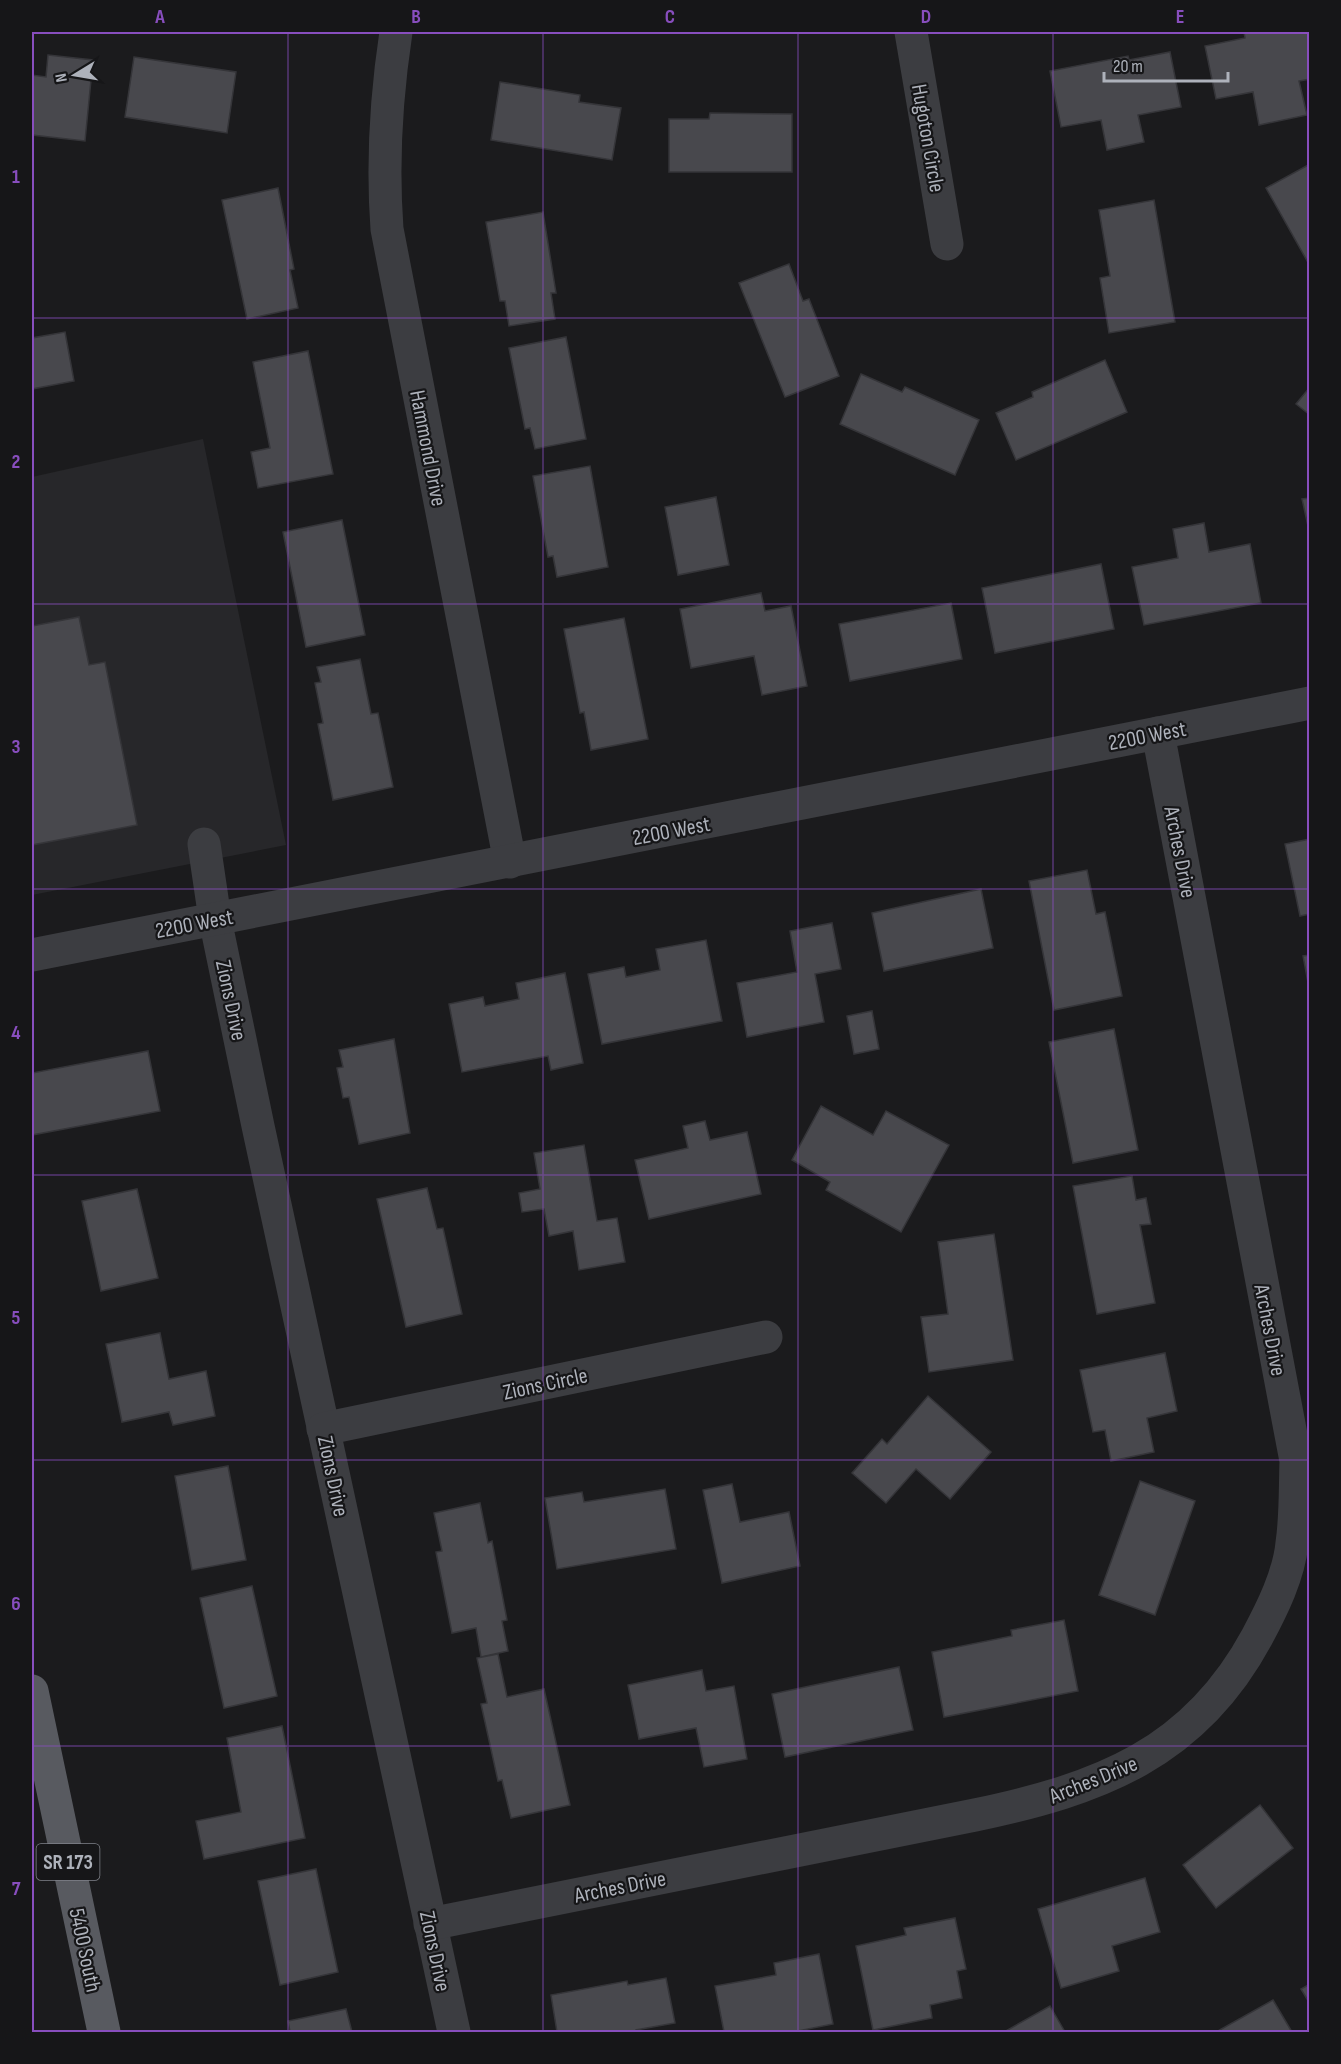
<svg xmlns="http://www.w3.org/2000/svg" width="1341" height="2064" font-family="'Sofia Sans Condensed',sans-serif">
<rect width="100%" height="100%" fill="#1b1b1d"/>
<path fill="#27272a" d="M 203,439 L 286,845 L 32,895 L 32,477 Z"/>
<g fill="#48484d" stroke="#353539" stroke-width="1.5">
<path d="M 1244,32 L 1310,32 L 1310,79 L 1299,81 L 1307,115 L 1259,125 L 1253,92 L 1216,99 L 1205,46 L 1245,38 Z"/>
<path d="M 1170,52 L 1181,107 L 1138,115 L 1144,142 L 1107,150 L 1101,120 L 1061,127 L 1050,71 L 1128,56 L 1129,60 Z"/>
<path d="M 48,55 L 93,60 L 85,141 L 32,135 L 32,75 L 46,77 Z"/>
<path d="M 134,57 L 236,72 L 227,133 L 125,117 Z"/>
<path d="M 500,82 L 580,95 L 579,102 L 621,108 L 612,160 L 491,140 Z"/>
<path d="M 710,113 L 792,114 L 792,172 L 669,172 L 669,119 L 709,119 Z"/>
<path d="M 1310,164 L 1310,266 L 1266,188 Z"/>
<path d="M 278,188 L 294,269 L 290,270 L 298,308 L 247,319 L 222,200 Z"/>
<path d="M 1154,200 L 1175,322 L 1109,333 L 1100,278 L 1110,276 L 1099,210 Z"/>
<path d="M 543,212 L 556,293 L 551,293 L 555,319 L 509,326 L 505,301 L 500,301 L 486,222 Z"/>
<path d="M 789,264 L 803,301 L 809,299 L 839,376 L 785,397 L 739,283 Z"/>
<path d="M 65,332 L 74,381 L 32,389 L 32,338 Z"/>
<path d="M 566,337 L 586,439 L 535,449 L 530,428 L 525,429 L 509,348 Z"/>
<path d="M 308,351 L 333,474 L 258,488 L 251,452 L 270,448 L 253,362 Z"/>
<path d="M 1105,360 L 1127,412 L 1016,460 L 996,413 L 1033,397 L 1032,392 Z"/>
<path d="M 861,374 L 902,392 L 905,387 L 979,420 L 955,475 L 840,424 Z"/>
<path d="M 1310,387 L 1310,415 L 1296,404 Z"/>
<path d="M 590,466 L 608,567 L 557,577 L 553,556 L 548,557 L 533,476 Z"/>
<path d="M 716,497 L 729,565 L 678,575 L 665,507 Z"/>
<path d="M 1310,498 L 1310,535 L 1302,499 Z"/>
<path d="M 342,520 L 365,635 L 306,647 L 283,532 Z"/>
<path d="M 1204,523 L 1209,552 L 1250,544 L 1261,603 L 1144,625 L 1132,567 L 1178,558 L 1173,529 Z"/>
<path d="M 1101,564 L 1114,629 L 995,653 L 982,588 Z"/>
<path d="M 761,593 L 765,611 L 791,606 L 807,686 L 762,695 L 754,656 L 691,668 L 680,609 Z"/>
<path d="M 951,603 L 962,659 L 850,681 L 839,624 Z"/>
<path d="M 79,617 L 89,665 L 105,662 L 137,825 L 32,845 L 32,626 Z"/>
<path d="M 624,618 L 648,739 L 591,750 L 584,712 L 580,713 L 564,629 Z"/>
<path d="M 360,659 L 371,714 L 378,713 L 393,787 L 333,800 L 318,724 L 323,723 L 315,683 L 321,682 L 317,667 Z"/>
<path d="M 1310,839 L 1310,914 L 1300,916 L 1285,844 Z"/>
<path d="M 1087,870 L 1096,914 L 1105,912 L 1122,996 L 1054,1010 L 1029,881 Z"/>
<path d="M 981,889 L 993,948 L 884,971 L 872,913 Z"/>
<path d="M 832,923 L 841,969 L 815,974 L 824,1022 L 747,1037 L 737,983 L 797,972 L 790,931 Z"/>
<path d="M 706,940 L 722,1021 L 602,1044 L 588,974 L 624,967 L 626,977 L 660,970 L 656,949 Z"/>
<path d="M 1310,955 L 1310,993 L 1303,956 Z"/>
<path d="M 565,973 L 583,1063 L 551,1070 L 548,1056 L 462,1072 L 449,1004 L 483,997 L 485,1006 L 519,999 L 516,983 Z"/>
<path d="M 872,1011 L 879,1049 L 854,1054 L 847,1016 Z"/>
<path d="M 1114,1029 L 1138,1150 L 1073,1163 L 1049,1042 Z"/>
<path d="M 394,1039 L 410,1133 L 359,1144 L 349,1097 L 343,1098 L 337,1068 L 343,1067 L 339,1050 Z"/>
<path d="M 148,1051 L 160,1111 L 32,1135 L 32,1073 Z"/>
<path d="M 821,1106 L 873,1135 L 886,1111 L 949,1145 L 901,1232 L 826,1190 L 830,1182 L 792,1160 Z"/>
<path d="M 705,1121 L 710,1140 L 747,1132 L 761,1194 L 649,1219 L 635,1160 L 688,1148 L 683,1126 Z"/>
<path d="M 584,1145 L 597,1221 L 617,1218 L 625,1262 L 579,1270 L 573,1231 L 549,1236 L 544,1209 L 522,1212 L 519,1193 L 540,1189 L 534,1153 Z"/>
<path d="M 1132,1176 L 1136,1200 L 1146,1198 L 1151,1224 L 1140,1225 L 1155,1303 L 1097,1314 L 1073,1186 Z"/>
<path d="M 427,1188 L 437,1229 L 443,1228 L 462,1314 L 406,1327 L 377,1199 Z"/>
<path d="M 137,1189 L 158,1278 L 101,1291 L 82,1201 Z"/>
<path d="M 994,1234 L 1013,1360 L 929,1372 L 921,1317 L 948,1314 L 938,1242 Z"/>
<path d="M 160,1333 L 169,1379 L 206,1371 L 215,1416 L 173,1425 L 169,1412 L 122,1422 L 106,1344 Z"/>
<path d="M 1165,1353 L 1177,1411 L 1147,1418 L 1154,1452 L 1111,1461 L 1105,1430 L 1093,1432 L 1080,1370 Z"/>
<path d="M 928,1396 L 991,1452 L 950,1499 L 916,1469 L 886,1503 L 852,1473 L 882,1439 L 887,1444 Z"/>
<path d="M 228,1466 L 246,1560 L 192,1570 L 175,1476 Z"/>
<path d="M 1140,1481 L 1195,1501 L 1155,1615 L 1099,1595 Z"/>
<path d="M 732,1484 L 740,1522 L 789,1512 L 800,1566 L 722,1583 L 703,1490 Z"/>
<path d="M 665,1489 L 676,1549 L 557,1569 L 545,1498 L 582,1492 L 584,1502 Z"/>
<path d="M 480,1503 L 488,1543 L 492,1541 L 507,1620 L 502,1621 L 508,1651 L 481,1657 L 476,1628 L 452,1633 L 436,1552 L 442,1551 L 434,1513 Z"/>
<path d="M 252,1586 L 277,1696 L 224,1708 L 200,1598 Z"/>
<path d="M 1064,1620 L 1078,1691 L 944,1717 L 932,1652 L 1012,1636 L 1011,1630 Z"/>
<path d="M 498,1654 L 507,1697 L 544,1689 L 570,1805 L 511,1818 L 502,1780 L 498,1781 L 481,1704 L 487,1703 L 477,1658 Z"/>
<path d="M 899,1667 L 913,1730 L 785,1757 L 772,1694 Z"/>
<path d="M 702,1670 L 706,1691 L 734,1686 L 747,1759 L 704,1767 L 696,1728 L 639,1739 L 628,1685 Z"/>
<path d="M 282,1726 L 305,1838 L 204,1859 L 196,1821 L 241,1812 L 227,1738 Z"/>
<path d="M 1260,1805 L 1293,1848 L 1216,1908 L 1183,1865 Z"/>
<path d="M 316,1869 L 338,1972 L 280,1985 L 258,1881 Z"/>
<path d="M 1145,1878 L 1160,1932 L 1112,1946 L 1119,1971 L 1061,1988 L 1038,1909 Z"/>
<path d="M 955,1918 L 966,1969 L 957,1971 L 962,1998 L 930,2005 L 932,2018 L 873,2030 L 856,1946 L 906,1935 L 904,1928 Z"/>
<path d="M 819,1954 L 833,2024 L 793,2032 L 724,2032 L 715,1986 L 776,1975 L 774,1963 Z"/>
<path d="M 666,1978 L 675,2023 L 636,2030 L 636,2032 L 557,2032 L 551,1995 L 627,1981 L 628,1985 Z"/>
<path d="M 1310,1984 L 1310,2004 L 1301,1989 Z"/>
<path d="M 1273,2000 L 1292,2032 L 1216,2032 Z"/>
<path d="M 1050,2006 L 1065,2032 L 1004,2032 Z"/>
<path d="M 346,2009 L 352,2032 L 290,2032 L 288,2021 Z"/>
</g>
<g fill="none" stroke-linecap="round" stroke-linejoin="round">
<g stroke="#3c3d41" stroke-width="33">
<path d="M 396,32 C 386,98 382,161 387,229 L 510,862"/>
<path d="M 911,32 L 947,244"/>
<path d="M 204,844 L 215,919 L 258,1126 L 454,2032"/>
<path d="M 32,955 L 1310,703"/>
<path d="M 323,1429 L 766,1337"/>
<path d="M 430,1924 L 975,1815 C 1099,1789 1194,1754 1257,1637 C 1272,1609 1289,1575 1292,1543 C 1296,1516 1295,1488 1296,1461 L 1158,733"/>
</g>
<path stroke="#585a60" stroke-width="33" d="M 32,1691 L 104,2032"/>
</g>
<path fill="none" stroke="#884ebe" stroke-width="1.5" stroke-opacity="0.55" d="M 288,32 L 288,2032M 543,32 L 543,2032M 798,32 L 798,2032M 1053,32 L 1053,2032M 32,318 L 1310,318M 32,604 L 1310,604M 32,889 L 1310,889M 32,1175 L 1310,1175M 32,1460 L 1310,1460M 32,1746 L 1310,1746"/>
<g text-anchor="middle" stroke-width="4.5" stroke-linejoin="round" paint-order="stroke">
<rect fill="#161618" stroke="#80838a" stroke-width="1.5" x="36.5" y="1844" width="63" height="36" rx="4.5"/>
<g font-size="21" font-weight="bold" fill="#aeb2bb">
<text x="68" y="1869">SR 173</text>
</g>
<g font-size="22" fill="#aeb2bb" stroke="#161618">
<text transform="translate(929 138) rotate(80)" y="8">Hugoton Circle</text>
<text transform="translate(429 448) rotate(79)" y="8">Hammond Drive</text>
<text transform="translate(1147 735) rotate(-11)" y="8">2200 West</text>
<text transform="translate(671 830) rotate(-11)" y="8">2200 West</text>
<text transform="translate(1181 852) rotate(79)" y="8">Arches Drive</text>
<text transform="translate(194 923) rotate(-11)" y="8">2200 West</text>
<text transform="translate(232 1000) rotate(78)" y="8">Zions Drive</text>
<text transform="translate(1271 1330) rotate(79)" y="8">Arches Drive</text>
<text transform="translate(545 1383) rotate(-12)" y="8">Zions Circle</text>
<text transform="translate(334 1476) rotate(78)" y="8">Zions Drive</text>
<text transform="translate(1093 1779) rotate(-22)" y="8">Arches Drive</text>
<text transform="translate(620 1886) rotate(-11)" y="8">Arches Drive</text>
<text transform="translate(86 1950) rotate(78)" y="8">5400 South</text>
<text transform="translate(436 1951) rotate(78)" y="8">Zions Drive</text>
</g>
</g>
<rect width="1341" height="2064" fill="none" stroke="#161618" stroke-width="66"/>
<g transform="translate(75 75) rotate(259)" stroke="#161618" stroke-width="4.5" paint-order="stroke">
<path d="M0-4.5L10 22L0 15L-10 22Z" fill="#aeb2bb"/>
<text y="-9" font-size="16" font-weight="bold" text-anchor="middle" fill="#aeb2bb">N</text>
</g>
<path d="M1104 72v9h124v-9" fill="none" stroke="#aeb2bb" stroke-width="3"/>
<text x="1113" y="72" font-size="18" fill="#aeb2bb" stroke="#161618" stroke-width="4.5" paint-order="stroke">20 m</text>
<rect x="33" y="33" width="1275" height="1998" fill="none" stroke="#884ebe" stroke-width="2"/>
<g font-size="20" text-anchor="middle" font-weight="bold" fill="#884ebe">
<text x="160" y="23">A</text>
<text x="416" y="23">B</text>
<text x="670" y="23">C</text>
<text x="926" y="23">D</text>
<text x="1180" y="23">E</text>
<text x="16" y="183">1</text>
<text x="16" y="468">2</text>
<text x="16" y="753">3</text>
<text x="16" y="1039">4</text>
<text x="16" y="1324">5</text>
<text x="16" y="1610">6</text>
<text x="16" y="1895">7</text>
</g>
</svg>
